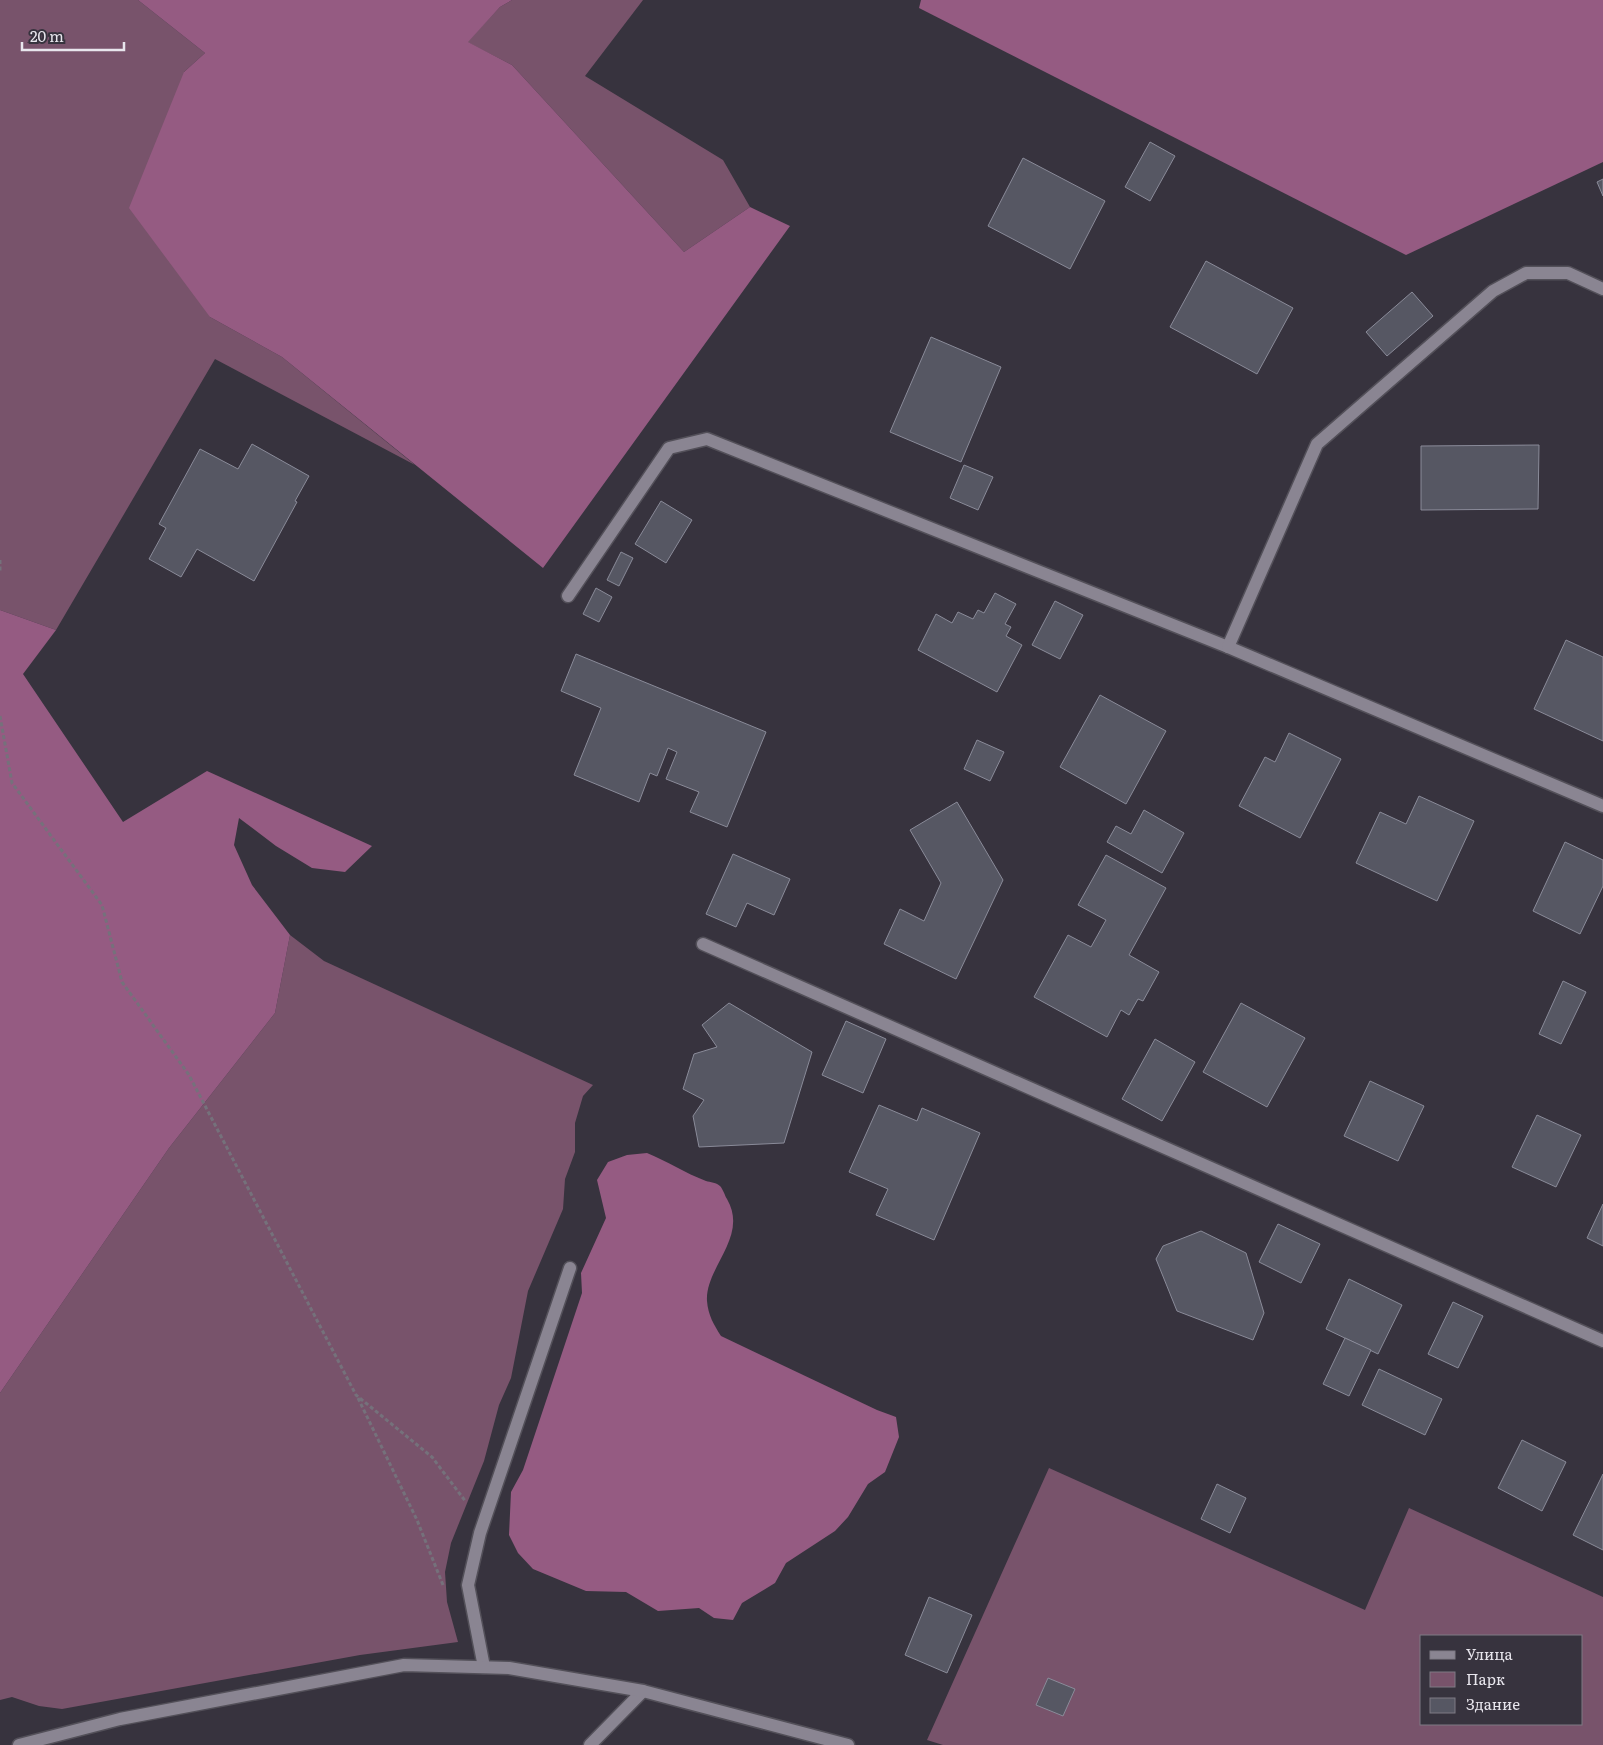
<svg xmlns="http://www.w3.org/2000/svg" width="1603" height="1745" font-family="Literata,serif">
<rect width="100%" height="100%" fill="#37333e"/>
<g fill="#78536b" fill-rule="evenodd">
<path d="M 0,0 L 138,0 L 205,53 L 184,72 L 210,317 L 282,357 L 415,465 L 215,359 L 56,630 L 0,610 Z"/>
<path d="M 512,0 L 643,0 L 585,76 L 723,160 L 750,207 L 684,252 L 512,65 L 467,42 L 500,7 Z"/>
<path d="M 290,935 L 324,961 L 593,1085 L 583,1096 L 575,1123 L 575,1152 L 565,1179 L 563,1209 L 528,1291 L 511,1378 L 499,1405 L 484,1461 L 451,1543 L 445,1572 L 447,1602 L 458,1642 L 360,1655 L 62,1709 L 39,1706 L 12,1697 L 0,1700 L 0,1393 L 169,1148 L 275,1013 Z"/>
<path d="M 1049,1468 L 1365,1610 L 1409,1508 L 1603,1597 L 1603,1745 L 943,1745 L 927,1740 ZM 1422,1636 L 1582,1636 L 1582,1724 L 1422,1724 Z"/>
</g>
<g fill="#955b82">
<path d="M 138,0 L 512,0 L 500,7 L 468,42 L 512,65 L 684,252 L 750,207 L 790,226 L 543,568 L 282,357 L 210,317 L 129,208 L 184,72 L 205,53 Z"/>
<path d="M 921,0 L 1603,0 L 1603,162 L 1406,255 L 919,8 Z"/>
<path d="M 0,610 L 56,630 L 23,674 L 123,822 L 207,771 L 372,846 L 345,872 L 312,868 L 276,846 L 239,818 L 234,845 L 252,885 L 290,935 L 275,1013 L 169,1148 L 0,1393 Z"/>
<path d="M 647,1153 C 667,1161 685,1173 706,1181 C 710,1182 717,1183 720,1186 C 723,1189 725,1196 727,1199 C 749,1237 705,1267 707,1301 C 708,1315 714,1325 721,1336 L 877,1410 L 896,1417 L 899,1437 L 885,1472 L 868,1484 L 848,1517 L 835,1531 L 786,1563 L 775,1583 L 742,1603 L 733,1620 L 714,1618 L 699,1608 L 658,1611 L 626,1592 L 586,1591 L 533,1569 L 518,1553 L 509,1535 L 511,1492 L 523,1470 L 582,1293 L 581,1273 L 606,1218 L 597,1180 L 608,1162 L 627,1155 Z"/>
</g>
<g fill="#565763" stroke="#8a8b99">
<path d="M 1150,142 L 1175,156 L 1150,201 L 1125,187 Z"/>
<path d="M 1023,158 L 1105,201 L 1070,269 L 988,226 Z"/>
<path d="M 1603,179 L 1603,196 L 1597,182 Z"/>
<path d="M 1206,261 L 1293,308 L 1257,374 L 1170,327 Z"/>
<path d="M 1412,292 L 1433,316 L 1387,356 L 1366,332 Z"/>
<path d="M 931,337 L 1001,367 L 961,462 L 890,432 Z"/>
<path d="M 252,444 L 309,476 L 295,501 L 297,502 L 254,581 L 197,549 L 181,577 L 149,559 L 166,528 L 159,524 L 200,449 L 238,469 Z"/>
<path d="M 1539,445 L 1538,509 L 1421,510 L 1421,446 Z"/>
<path d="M 964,465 L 993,477 L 978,510 L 950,498 Z"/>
<path d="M 661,501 L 692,520 L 666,563 L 635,544 Z"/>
<path d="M 621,552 L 633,558 L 619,586 L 607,580 Z"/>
<path d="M 596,588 L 612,597 L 599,622 L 583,614 Z"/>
<path d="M 995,593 L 1016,604 L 1005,624 L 1011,627 L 1006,636 L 1022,645 L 997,692 L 918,650 L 936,614 L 952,623 L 958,612 L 973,619 L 978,610 L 984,613 Z"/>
<path d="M 1055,601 L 1083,615 L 1060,659 L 1032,645 Z"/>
<path d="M 1566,640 L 1603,657 L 1603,741 L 1534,709 Z"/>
<path d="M 576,654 L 766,732 L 727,827 L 690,812 L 699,792 L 666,779 L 677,752 L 668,748 L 657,776 L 650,773 L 639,802 L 574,775 L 601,708 L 561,691 Z"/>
<path d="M 1100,695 L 1166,731 L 1126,804 L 1060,767 Z"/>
<path d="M 1289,733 L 1341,759 L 1300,838 L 1239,806 L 1265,757 L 1275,762 Z"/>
<path d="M 977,740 L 1004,752 L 990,781 L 964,769 Z"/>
<path d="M 1419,796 L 1474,821 L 1437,901 L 1356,863 L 1380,812 L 1406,824 Z"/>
<path d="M 957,802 L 1003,880 L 956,979 L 884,944 L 900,909 L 924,921 L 941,883 L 910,830 Z"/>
<path d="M 1144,810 L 1184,833 L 1162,873 L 1107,842 L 1116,826 L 1131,834 Z"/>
<path d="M 1565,842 L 1603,860 L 1603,886 L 1580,934 L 1533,911 Z"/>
<path d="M 733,854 L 790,879 L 774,915 L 747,903 L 736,927 L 706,914 Z"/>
<path d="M 1106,855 L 1166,888 L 1129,955 L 1159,972 L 1143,1001 L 1138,999 L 1129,1015 L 1121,1010 L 1107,1037 L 1034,997 L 1068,935 L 1091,947 L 1106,920 L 1078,905 Z"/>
<path d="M 1563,981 L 1586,992 L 1561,1044 L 1539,1034 Z"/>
<path d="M 729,1003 L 812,1052 L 784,1143 L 699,1147 L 693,1116 L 704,1100 L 683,1089 L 694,1054 L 717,1047 L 702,1025 Z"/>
<path d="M 1241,1003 L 1305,1038 L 1267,1107 L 1203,1072 Z"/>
<path d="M 846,1021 L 886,1039 L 863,1093 L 822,1075 Z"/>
<path d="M 1155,1039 L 1195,1062 L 1162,1121 L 1122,1099 Z"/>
<path d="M 1370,1081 L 1424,1106 L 1398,1161 L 1344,1136 Z"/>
<path d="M 879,1105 L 917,1121 L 922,1108 L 980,1133 L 934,1240 L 876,1215 L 888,1189 L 849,1172 Z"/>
<path d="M 1537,1115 L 1581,1135 L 1556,1187 L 1512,1167 Z"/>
<path d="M 1603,1204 L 1603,1246 L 1587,1238 Z"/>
<path d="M 1278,1224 L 1320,1244 L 1301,1283 L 1259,1262 Z"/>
<path d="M 1201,1231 L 1246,1253 L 1264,1313 L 1253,1340 L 1177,1311 L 1156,1259 L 1163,1246 Z"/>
<path d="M 1349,1279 L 1402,1305 L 1378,1354 L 1326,1329 Z"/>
<path d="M 1453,1302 L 1483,1316 L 1458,1368 L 1428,1354 Z"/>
<path d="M 1345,1338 L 1371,1350 L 1349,1396 L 1323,1384 Z"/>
<path d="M 1379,1369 L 1442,1399 L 1425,1435 L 1362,1405 Z"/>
<path d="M 1522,1440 L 1566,1462 L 1542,1511 L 1498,1488 Z"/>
<path d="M 1603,1474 L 1603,1550 L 1573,1535 Z"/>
<path d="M 1217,1484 L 1246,1498 L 1230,1533 L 1201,1519 Z"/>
<path d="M 929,1597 L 972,1615 L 947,1673 L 905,1655 Z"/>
<path d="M 1048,1678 L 1075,1689 L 1063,1716 L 1036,1705 Z"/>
</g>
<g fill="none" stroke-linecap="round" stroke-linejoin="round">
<defs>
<g id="service">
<path d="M 568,596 L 669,448 L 707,439 L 1228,647 L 1603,806"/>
<path d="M 1228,647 L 1317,444 L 1493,291 L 1526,273 L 1568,273 L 1603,289"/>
<path d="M 484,1667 L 468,1585 L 480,1533 L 570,1268"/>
<path d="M 590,1745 L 643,1691"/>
</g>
<g id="minor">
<path d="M 703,944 L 1603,1341"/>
<path d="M 19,1745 L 120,1719 L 404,1665 L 509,1668 L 643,1691 L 848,1745"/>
</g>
</defs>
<use href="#service" stroke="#535059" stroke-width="15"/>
<use href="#minor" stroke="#535059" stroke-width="15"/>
<g stroke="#75717b" stroke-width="3" stroke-dasharray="4 2.5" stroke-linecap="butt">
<path d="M 0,560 L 0,571"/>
<path d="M 0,716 L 12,783 L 102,905 L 122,982 L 189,1075 L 356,1395 L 432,1457 L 466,1502"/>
<path d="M 358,1398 L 417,1520 L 443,1585"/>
</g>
<use href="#service" stroke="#8a8592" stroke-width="12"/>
<use href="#minor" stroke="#8a8592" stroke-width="12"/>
</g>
<rect x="1420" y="1635" width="162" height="90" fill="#37333e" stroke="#7e7b84"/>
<rect x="1430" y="1651" width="25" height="8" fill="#8a8592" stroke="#7e7b84"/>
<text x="1466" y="1660" font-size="15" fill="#e8e6ed">Улица</text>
<rect x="1430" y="1672" width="25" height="15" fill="#78536b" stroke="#7e7b84"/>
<text x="1466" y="1685" font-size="15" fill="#e8e6ed">Парк</text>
<rect x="1430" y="1698" width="25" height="15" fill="#565763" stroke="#7e7b84"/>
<text x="1466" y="1710" font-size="15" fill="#e8e6ed">Здание</text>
<path d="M22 42v8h102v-8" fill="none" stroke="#e8e6ed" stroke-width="2.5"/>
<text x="30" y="42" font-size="15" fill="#e8e6ed" stroke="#37333e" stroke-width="4" paint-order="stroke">20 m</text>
</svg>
